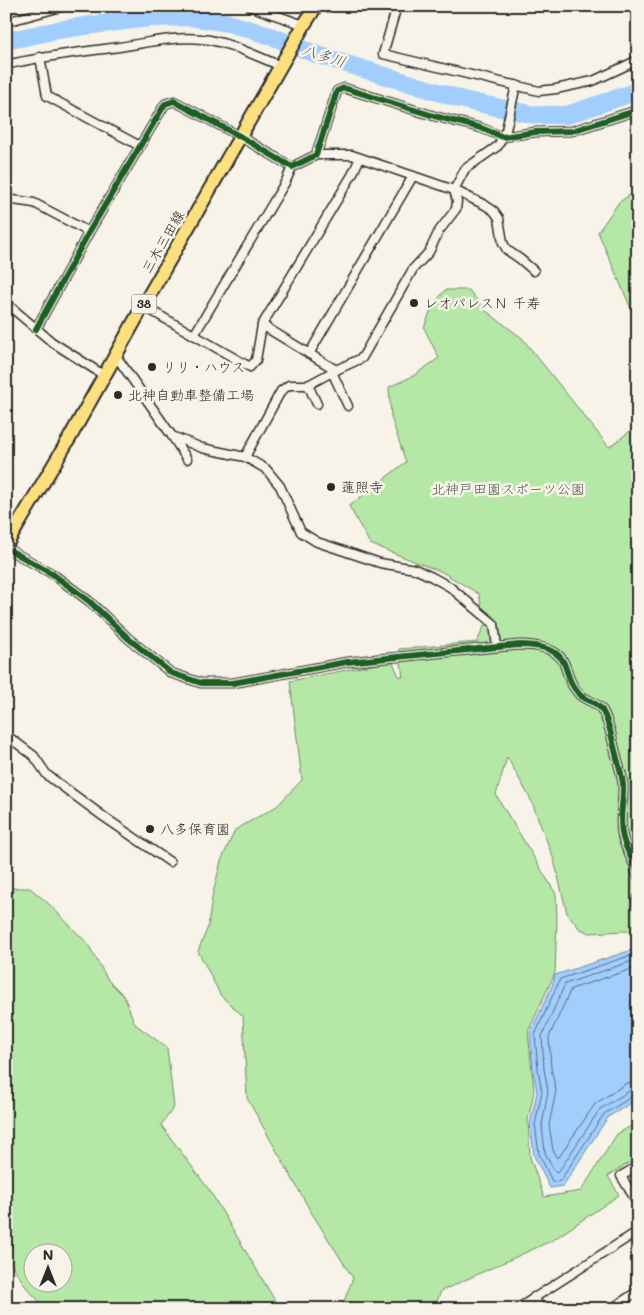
<svg xmlns="http://www.w3.org/2000/svg" width="644" height="1315" font-family="Mali,'Klee One',sans-serif">
<rect width="100%" height="100%" fill="#f7f3e8"/>
<filter id="ink" filterUnits="userSpaceOnUse"><feTurbulence type="fractalNoise" baseFrequency=".02" numOctaves="2"/><feDisplacementMap in="SourceGraphic" scale="10" xChannelSelector="R" yChannelSelector="G"/><feConvolveMatrix kernelMatrix="1 2 1 2 8 2 1 2 1" color-interpolation-filters="sRGB"/></filter>
<g filter="url(#ink)">
<g fill="#b5e7a7" stroke="#708969" fill-rule="evenodd">
<path d="M 638,190 L 638,316 L 632,311 L 598,232 L 619,202 Z"/>
<path d="M 445,290 L 469,290 L 486,311 L 522,338 L 609,447 L 638,425 L 638,932 L 625,931 L 589,933 L 579,928 L 567,913 L 554,860 L 531,800 L 507,757 L 496,795 L 556,894 L 557,920 L 555,973 L 528,1032 L 534,1091 L 528,1120 L 530,1157 L 544,1197 L 581,1191 L 617,1134 L 638,1122 L 638,1157 L 608,1176 L 619,1195 L 553,1240 L 441,1291 L 434,1309 L 341,1309 L 353,1278 L 311,1212 L 247,1098 L 243,1016 L 221,996 L 198,951 L 208,927 L 212,897 L 221,861 L 235,830 L 277,806 L 302,780 L 290,681 L 392,661 L 399,676 L 403,677 L 399,649 L 477,642 L 485,624 L 479,594 L 442,572 L 370,544 L 349,506 L 406,462 L 391,417 L 389,387 L 413,376 L 439,358 L 424,328 L 432,307 Z"/>
<path d="M 13,888 L 30,888 L 49,904 L 88,944 L 108,980 L 124,996 L 135,1024 L 167,1048 L 174,1107 L 161,1125 L 210,1191 L 280,1309 L 46,1309 L 26,1287 L 6,1256 L 6,892 ZM 62,1252 L 62,1282 L 32,1282 L 32,1252 Z"/>
</g>
<path fill="#a1cefc" stroke="#728da8" d="M 638,948 L 638,1099 L 608,1117 L 563,1186 L 550,1188 L 534,1156 L 530,1124 L 537,1092 L 533,1071 L 530,1033 L 552,986 L 555,975 Z"/>
<g fill="none" stroke-linecap="round" stroke-linejoin="round">
<g stroke="#5a6c7f" stroke-width="1">
<path d="M 638,953 L 560,979 L 535,1035 L 538,1070 L 542,1092 L 535,1124 L 539,1154 L 552,1181 L 554,1182 L 560,1181 L 604,1114 L 633,1096 L 638,1095"/>
<path d="M 638,959 L 565,984 L 542,1036 L 544,1069 L 548,1091 L 542,1125 L 545,1153 L 555,1172 L 557,1173 L 559,1171 L 600,1109 L 631,1090 L 638,1089"/>
<path d="M 638,967 L 571,989 L 549,1037 L 551,1068 L 556,1091 L 549,1125 L 553,1150 L 556,1157 L 559,1157 L 595,1104 L 627,1083 L 638,1081"/>
</g>
<path stroke="#a1cefc" stroke-width="18" d="M 6,41 L 58,30 L 85,26 L 149,18 L 191,17 L 228,23 L 271,36 L 318,55 L 467,101 L 535,115 L 567,115 L 638,91"/>
<defs>
<g id="street">
<path d="M 249,6 L 304,25"/>
<path d="M 397,6 L 383,54 L 539,91 L 556,89 L 593,81 L 638,60"/>
<path d="M 6,22 L 65,6"/>
<path d="M 40,57 L 47,96 L 140,146"/>
<path d="M 6,65 C 43,56 81,52 119,47 C 146,43 174,36 202,39 C 227,41 258,57 281,66"/>
<path d="M 316,155 L 352,155 L 454,190 L 485,205 L 494,211 L 499,218 L 503,243 L 507,250 L 520,259 L 534,271"/>
<path d="M 6,199 L 34,203 L 89,232"/>
<path d="M 6,303 L 52,342 L 105,376"/>
<path d="M 143,306 L 250,367 L 256,360 L 262,325 L 336,370"/>
<path d="M 262,325 L 352,175 L 360,158"/>
<path d="M 36,329 L 89,232 L 165,104 L 174,101 L 241,137 L 292,167 L 316,155 L 337,91 L 344,88 L 434,116 L 481,128 L 503,137 L 536,132 L 572,131 L 638,110"/>
<path d="M 194,335 L 286,181 L 292,167"/>
<path d="M 309,354 L 413,176"/>
<path d="M 116,356 L 172,436 L 202,448 L 245,457 L 266,469 L 280,486 L 301,532 L 317,542 L 380,563 L 415,569 L 432,577 L 450,587 L 494,624 L 497,647"/>
<path d="M 332,372 L 348,406"/>
<path d="M 308,385 L 317,404"/>
<path d="M 172,436 L 187,459"/>
<path d="M 245,457 L 281,391 L 289,385 L 308,385 L 336,370 L 362,358 L 413,269 L 429,252 L 439,231 L 456,209 L 457,201 L 454,190 L 465,169 L 498,146 L 506,130 L 516,85"/>
<path d="M 6,548 L 51,573 L 89,601 L 129,639 L 171,673 L 201,683 L 233,683 L 347,662 L 519,645 C 533,645 555,647 563,661 C 567,669 568,678 573,686 C 575,689 578,693 580,695 C 587,701 597,702 602,710 C 610,723 612,740 616,754 C 618,763 622,774 623,784 C 624,800 619,817 622,833 C 624,849 635,861 638,876"/>
<path d="M 6,735 L 34,756 L 47,775 L 104,817 L 170,862"/>
<path d="M 638,898 L 638,905"/>
<path d="M 638,1166 L 621,1176 L 638,1204"/>
<path d="M 534,1297 L 541,1309"/>
<path d="M 517,1309 L 638,1231"/>
<path d="M 611,1309 L 638,1291"/>
</g>
<path id="primary" d="M 6,545 L 69,439 L 143,306 L 304,25 L 316,6"/>
</defs>
<use href="#street" stroke="#2b2b2b" stroke-width="11"/>
<use href="#primary" stroke="#2b2b2b" stroke-width="16"/>
<use href="#street" stroke="#f7f3e8" stroke-width="8"/>
<use href="#primary" stroke="#fce080" stroke-width="12"/>
<defs>
<g id="cycleway">
<path d="M 36,329 L 89,232 L 165,104 L 174,101 L 241,137 L 292,167 L 316,155 L 337,91 L 344,88 L 434,116 L 481,128 L 503,137 L 536,132 L 572,131 L 638,110"/>
<path d="M 6,548 L 51,573 L 89,601 L 129,639 L 171,673 L 201,683 L 233,683 L 347,662 L 519,645 C 533,645 555,647 563,661 C 567,669 568,678 573,686 C 575,689 578,693 580,695 C 587,701 597,702 602,710 C 610,723 612,740 616,754 C 618,763 622,774 623,784 C 624,800 619,817 622,833 C 624,849 635,861 638,876"/>
</g>
</defs>
<use href="#cycleway" stroke="#f7f3e8" stroke-width="9"/>
<use href="#cycleway" stroke="#1b5e20" stroke-width="6"/>
</g>
</g>
<g fill="#2b2b2b" stroke="#f7f3e8" stroke-width="2">
<circle cx="414" cy="303" r="5"/>
<circle cx="152" cy="367" r="5"/>
<circle cx="118" cy="395" r="5"/>
<circle cx="331" cy="487" r="5"/>
<circle cx="150" cy="829" r="5"/>
</g>
<g text-anchor="middle" stroke-width="5" stroke-linejoin="round" paint-order="stroke">
<rect fill="#f7f3e8" stroke="#686764" stroke-width="1" x="131.5" y="294.5" width="25" height="19" rx="4"/>
<g font-size="12" font-weight="bold" fill="#2b2b2b">
<text x="144" y="308">38</text>
</g>
<g font-size="14" fill="#2b2b2b" stroke="#f7f3e8">
<text transform="translate(163 242) rotate(-60)" y="5">三木三田線</text>
</g>
<g font-size="14" fill="#2b2b2b" stroke="#f7f3e8" text-anchor="start">
<text x="424" y="308">レオパレスＮ 千寿</text>
<text x="162" y="372">リリ・ハウス</text>
<text x="128" y="400">北神自動車整備工場</text>
<text x="341" y="492">蓮照寺</text>
<text x="160" y="834">八多保育園</text>
</g>
<g font-size="14" fill="#4e5a4a" stroke="#f7f3e8">
<text x="508" y="494">北神戸田園スポーツ公園</text>
</g>
<g font-size="15" font-style="italic" fill="#48545f" stroke="#f7f3e8">
<text transform="translate(324 56) rotate(18)" y="5">八多川</text>
</g>
</g>
<rect width="644" height="1315" fill="none" stroke="#f7f3e8" stroke-width="25"/>
<rect x="12" y="12" width="619" height="1290" fill="none" stroke="#2b2b2b" stroke-width="2" filter="url(#ink)"/>
<g transform="translate(48 1268)"><circle r="24" fill="#f7f3e8" stroke="#a5a39c"/>
<path d="M0-4L9 19L0 12L-9 19Z" fill="#2b2b2b"/>
<text y="-8" font-size="14" font-weight="bold" text-anchor="middle" fill="#2b2b2b">N</text>
</g>
</svg>
